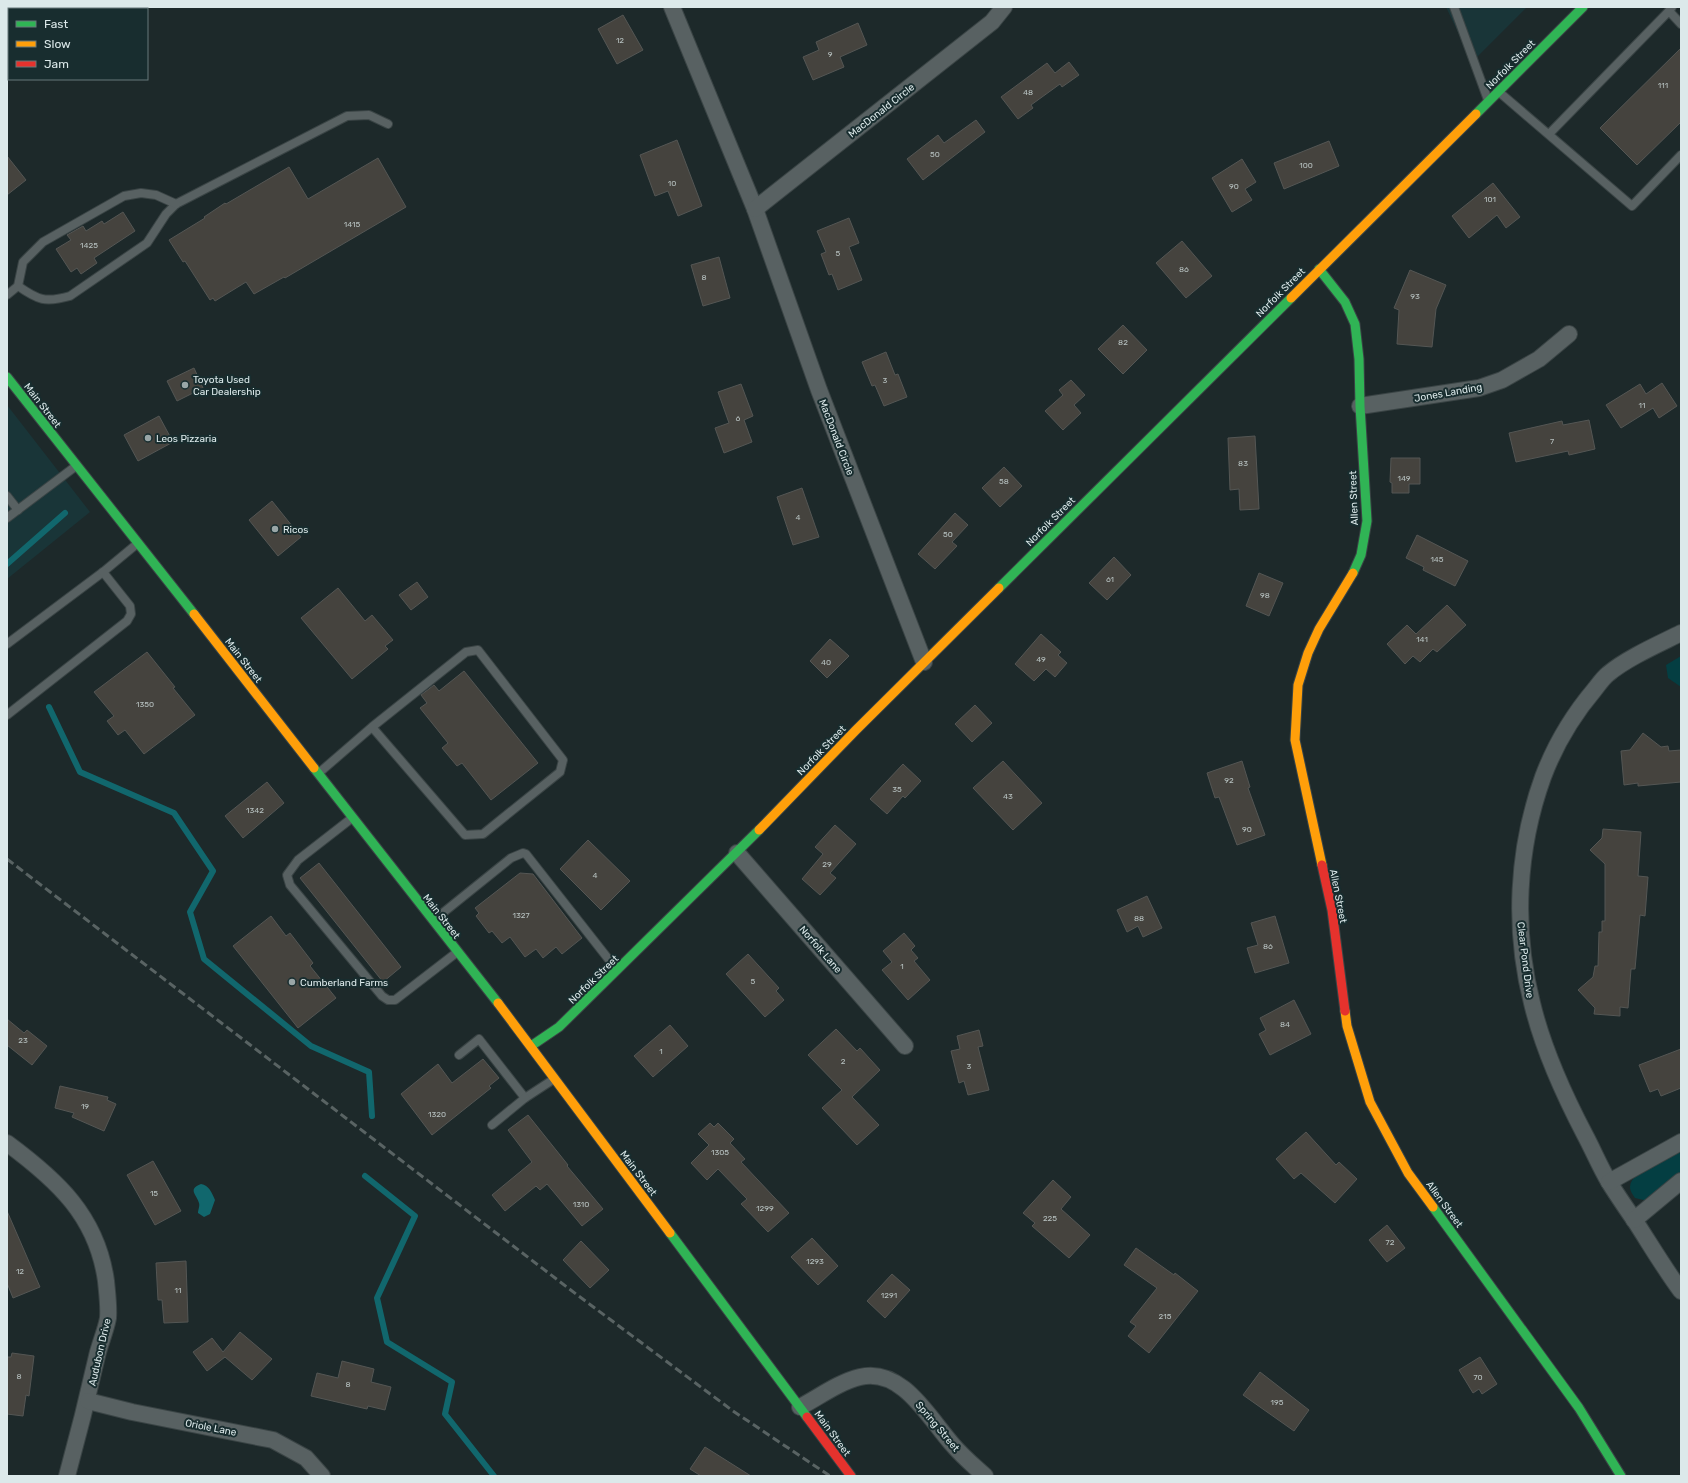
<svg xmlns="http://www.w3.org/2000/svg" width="1688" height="1483" font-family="Rubik,sans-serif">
<rect width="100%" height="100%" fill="#1d292a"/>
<g fill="#193538">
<path d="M 1446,7 L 1527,7 L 1472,62 Z"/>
<path d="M 7,405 L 90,512 L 7,579 Z"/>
</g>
<g fill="#043e42">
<path d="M 1681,656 L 1681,687 L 1668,678 L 1666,665 Z"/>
<path d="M 1681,1151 L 1681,1174 L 1648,1201 L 1635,1198 C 1633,1195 1630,1191 1630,1187 C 1631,1170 1668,1157 1681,1151 Z"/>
</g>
<path fill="#11676d" d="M 201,1184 C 209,1185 212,1193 215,1200 L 210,1214 L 204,1217 L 198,1213 C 198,1210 200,1206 199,1203 C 197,1195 187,1189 201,1184 Z"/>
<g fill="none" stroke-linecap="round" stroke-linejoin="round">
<g stroke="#11676d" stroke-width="6">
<path d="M 7,564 L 65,513"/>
<path d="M 49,707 L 80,772 L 174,813 L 213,871 L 190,912 L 204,959 L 311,1046 L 369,1072 L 372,1116"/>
<path d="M 365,1176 L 415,1216 L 377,1298 L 387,1342 L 452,1382 L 445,1414 L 494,1476"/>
</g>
</g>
<g fill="#45433e" stroke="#545654">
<path d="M 623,15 L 643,50 L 617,64 L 598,29 Z"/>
<path d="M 858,23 L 867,45 L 840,57 L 844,67 L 813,80 L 803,57 L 819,50 L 816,42 Z"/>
<path d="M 1681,48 L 1681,122 L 1637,165 L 1600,128 Z"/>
<path d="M 1069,62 L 1079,75 L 1062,87 L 1060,84 L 1031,105 L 1033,108 L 1018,119 L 1001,97 L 1047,63 L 1055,73 Z"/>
<path d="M 976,120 L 985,132 L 923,180 L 907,159 L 938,135 L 944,143 Z"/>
<path d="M 677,140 L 702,206 L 678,216 L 668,191 L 655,196 L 640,155 Z"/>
<path d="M 1329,141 L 1339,166 L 1284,189 L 1274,163 Z"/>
<path d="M 7,156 L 26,180 L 7,195 Z"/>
<path d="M 378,158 L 406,207 L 285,278 L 284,277 L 254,294 L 246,282 L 215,301 L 213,298 L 210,300 L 185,261 L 183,262 L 169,240 L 205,218 L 204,217 L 225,203 L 226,204 L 289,167 L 308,199 Z"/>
<path d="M 1242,159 L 1256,182 L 1245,189 L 1252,200 L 1232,212 L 1212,178 Z"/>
<path d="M 1493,183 L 1520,217 L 1506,228 L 1497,215 L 1469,238 L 1452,216 Z"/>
<path d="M 123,212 L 135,231 L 94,258 L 97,263 L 81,274 L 77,268 L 71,272 L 56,249 L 71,240 L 67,235 L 83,226 L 86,231 L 102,221 L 104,224 Z"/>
<path d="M 849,218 L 859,243 L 849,247 L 862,280 L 838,290 L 832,274 L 829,275 L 821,254 L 826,252 L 817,231 Z"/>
<path d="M 1182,241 L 1212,276 L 1186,298 L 1156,263 Z"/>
<path d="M 719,257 L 730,298 L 703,306 L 691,265 Z"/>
<path d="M 1410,270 L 1446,285 L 1436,309 L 1432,347 L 1397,344 L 1399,310 L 1394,308 Z"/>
<path d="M 1123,325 L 1147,350 L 1123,374 L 1098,349 Z"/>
<path d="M 886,352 L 895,375 L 898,374 L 907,397 L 884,406 L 875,385 L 872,386 L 862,362 Z"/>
<path d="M 194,368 L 203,388 L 177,401 L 167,381 Z"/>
<path d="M 1071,380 L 1085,395 L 1074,405 L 1081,413 L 1063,430 L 1045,411 L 1063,395 L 1059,390 Z"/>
<path d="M 1662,383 L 1677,406 L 1659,418 L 1653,408 L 1621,428 L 1606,405 L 1640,384 L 1646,394 Z"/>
<path d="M 741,384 L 753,416 L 744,420 L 752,442 L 724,453 L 715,428 L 729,423 L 718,392 Z"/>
<path d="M 159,416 L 173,442 L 138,461 L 124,435 Z"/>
<path d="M 1589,420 L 1595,449 L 1569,455 L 1568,451 L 1516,462 L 1509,433 L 1562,421 L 1563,425 Z"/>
<path d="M 1255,436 L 1259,509 L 1240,510 L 1239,489 L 1230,490 L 1228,438 Z"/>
<path d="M 1391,458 L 1420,458 L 1420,484 L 1409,484 L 1409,493 L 1392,493 L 1392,483 L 1390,482 Z"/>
<path d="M 1004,467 L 1022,486 L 1000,507 L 982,488 Z"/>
<path d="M 802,488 L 819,537 L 793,545 L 777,497 Z"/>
<path d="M 272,501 L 301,537 L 278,556 L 249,520 Z"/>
<path d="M 955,513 L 968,525 L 952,542 L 957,546 L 935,569 L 918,554 Z"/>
<path d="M 1417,535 L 1468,561 L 1455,586 L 1423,570 L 1424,567 L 1406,558 Z"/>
<path d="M 1114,557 L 1131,575 L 1107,600 L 1089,583 Z"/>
<path d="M 1259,573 L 1283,583 L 1269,616 L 1246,606 Z"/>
<path d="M 417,582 L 428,597 L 411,610 L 399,595 Z"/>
<path d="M 338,588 L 365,621 L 372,615 L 393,640 L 385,646 L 388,649 L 352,679 L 301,618 Z"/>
<path d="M 1447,605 L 1466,625 L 1437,652 L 1433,649 L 1420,662 L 1413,656 L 1405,664 L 1387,644 L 1407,625 L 1416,634 Z"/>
<path d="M 1041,634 L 1061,652 L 1058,655 L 1067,663 L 1055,677 L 1046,669 L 1034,681 L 1015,664 Z"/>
<path d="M 830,639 L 849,656 L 827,678 L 810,661 Z"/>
<path d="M 147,652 L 175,687 L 173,688 L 195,715 L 144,754 L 125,730 L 118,735 L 107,721 L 114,716 L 94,692 Z"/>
<path d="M 464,671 L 538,763 L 491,800 L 462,763 L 457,766 L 442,748 L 448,743 L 420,708 L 427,703 L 421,695 L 434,685 L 439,691 Z"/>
<path d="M 975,705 L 992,723 L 972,742 L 955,724 Z"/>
<path d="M 1643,733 L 1661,747 L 1668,746 L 1669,751 L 1681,750 L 1681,782 L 1638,786 L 1638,783 L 1624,785 L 1621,751 L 1630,750 Z"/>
<path d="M 1003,761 L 1042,803 L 1013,830 L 973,788 Z"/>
<path d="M 1242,761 L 1250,787 L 1248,788 L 1265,835 L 1237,845 L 1219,797 L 1215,798 L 1207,773 Z"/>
<path d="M 903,764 L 921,781 L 905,798 L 903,796 L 887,814 L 870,799 Z"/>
<path d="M 267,782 L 284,803 L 243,838 L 225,816 Z"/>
<path d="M 835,825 L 856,844 L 830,873 L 836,878 L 820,895 L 802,879 L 823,854 L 815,847 Z"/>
<path d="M 1603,829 L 1641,832 L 1638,876 L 1648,877 L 1645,916 L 1640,915 L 1635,969 L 1631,969 L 1628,1008 L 1620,1007 L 1620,1016 L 1594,1014 L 1595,1008 L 1578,990 L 1593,977 L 1595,966 L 1598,966 L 1599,932 L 1602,932 L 1602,921 L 1605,921 L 1605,864 L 1590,850 L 1602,838 Z"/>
<path d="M 588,840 L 630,881 L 601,910 L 560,869 Z"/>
<path d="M 319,863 L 401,967 L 383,982 L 300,878 Z"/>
<path d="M 520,873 L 533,874 L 582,938 L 562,954 L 556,947 L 543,958 L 536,949 L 525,957 L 510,937 L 502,943 L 492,931 L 489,933 L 476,916 L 479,913 L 475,908 Z"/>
<path d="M 1147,896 L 1162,928 L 1143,937 L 1138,926 L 1127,932 L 1117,910 Z"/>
<path d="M 271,916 L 286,936 L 290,933 L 313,963 L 310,966 L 336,998 L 298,1028 L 233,946 Z"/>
<path d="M 1275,916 L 1289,963 L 1255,973 L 1247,948 L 1258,945 L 1251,923 Z"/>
<path d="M 904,933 L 915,946 L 911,950 L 918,958 L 914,961 L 930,980 L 908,1000 L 882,970 L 892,962 L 883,951 Z"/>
<path d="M 748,954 L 779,988 L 776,991 L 784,1000 L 765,1017 L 726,974 Z"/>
<path d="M 1294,1000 L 1311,1034 L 1270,1055 L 1259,1034 L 1266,1030 L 1260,1018 Z"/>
<path d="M 7,1019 L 24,1033 L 27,1030 L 47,1046 L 32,1065 L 7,1045 Z"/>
<path d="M 670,1025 L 688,1046 L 653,1077 L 634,1056 Z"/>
<path d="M 836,1029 L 857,1051 L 860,1048 L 880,1070 L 852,1097 L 879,1125 L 857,1145 L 822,1108 L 842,1090 L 808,1055 Z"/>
<path d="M 979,1030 L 983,1046 L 978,1047 L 989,1090 L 968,1095 L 964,1081 L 959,1083 L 951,1051 L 960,1049 L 957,1036 Z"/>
<path d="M 1681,1049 L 1681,1088 L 1661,1096 L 1658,1089 L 1650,1092 L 1639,1065 Z"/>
<path d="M 483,1059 L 499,1078 L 489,1086 L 491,1088 L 432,1135 L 401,1094 L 438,1064 L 452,1083 Z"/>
<path d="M 60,1086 L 108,1097 L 107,1100 L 116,1104 L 104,1131 L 72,1117 L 74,1113 L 55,1108 Z"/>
<path d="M 528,1115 L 568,1165 L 567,1166 L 603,1209 L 582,1226 L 547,1184 L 540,1190 L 536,1186 L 505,1211 L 492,1195 L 532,1162 L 508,1130 Z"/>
<path d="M 710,1123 L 714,1127 L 718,1123 L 734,1139 L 730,1143 L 745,1159 L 741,1162 L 789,1213 L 768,1232 L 741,1204 L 747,1199 L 718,1169 L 707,1180 L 691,1163 L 709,1145 L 698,1134 Z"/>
<path d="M 1306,1132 L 1336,1165 L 1339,1162 L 1357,1179 L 1335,1203 L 1301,1173 L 1294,1179 L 1276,1159 Z"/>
<path d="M 153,1161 L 181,1211 L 155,1225 L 127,1175 Z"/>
<path d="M 1053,1180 L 1071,1197 L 1061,1209 L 1090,1235 L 1069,1258 L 1032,1226 L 1035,1223 L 1023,1213 Z"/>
<path d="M 7,1211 L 40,1287 L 13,1298 L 7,1283 Z"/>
<path d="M 1387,1225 L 1405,1248 L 1387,1262 L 1369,1240 Z"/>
<path d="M 812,1238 L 838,1266 L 818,1285 L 791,1257 Z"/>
<path d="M 581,1241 L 609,1270 L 590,1288 L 563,1260 Z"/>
<path d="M 1136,1248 L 1174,1275 L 1175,1273 L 1198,1291 L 1149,1353 L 1128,1336 L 1136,1326 L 1130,1322 L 1157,1288 L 1124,1265 Z"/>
<path d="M 186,1261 L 188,1322 L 164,1323 L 162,1300 L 158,1300 L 156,1263 Z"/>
<path d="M 892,1274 L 910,1290 L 885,1318 L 867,1301 Z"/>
<path d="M 240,1332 L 272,1359 L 252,1380 L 225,1357 L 207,1371 L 193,1352 L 212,1338 L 223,1352 Z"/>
<path d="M 12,1353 L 34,1356 L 29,1396 L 26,1395 L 23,1416 L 7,1414 L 7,1357 L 11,1357 Z"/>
<path d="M 1480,1357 L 1497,1384 L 1482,1394 L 1479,1389 L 1473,1393 L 1459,1370 Z"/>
<path d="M 342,1361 L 374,1369 L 371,1382 L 391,1387 L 385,1410 L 368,1406 L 367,1409 L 311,1396 L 317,1373 L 338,1378 Z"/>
<path d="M 1260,1372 L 1309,1410 L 1294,1431 L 1243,1395 Z"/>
<path d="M 705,1447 L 751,1476 L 701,1476 L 690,1469 Z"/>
</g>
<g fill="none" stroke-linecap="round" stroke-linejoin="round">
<defs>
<g id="lane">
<path d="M 1454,7 L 1488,100"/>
<path d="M 1672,7 L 1669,11 L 1681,24"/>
<path d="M 1499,92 L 1632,206 L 1681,155"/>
<path d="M 1549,134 L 1669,11"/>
<path d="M 18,286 C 38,300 45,303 70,296 L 147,243 L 166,214 L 176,204 L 347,116 L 369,115 L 388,124"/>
<path d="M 7,295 L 18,286 L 23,262 L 43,242 L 124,196 L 141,193 L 156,195 L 176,204"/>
<path d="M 7,496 L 18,510"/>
<path d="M 7,518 L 76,466"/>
<path d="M 7,644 L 103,572 L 138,543"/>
<path d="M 7,715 L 127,621 L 131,614 L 130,606 L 103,572"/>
<path d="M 320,772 L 372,727 L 465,835 L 483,834 L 560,772 L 563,760 L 478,650 L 466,652 L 372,727"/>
<path d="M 352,818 L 298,860 L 287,875 L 290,885 L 382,996 L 388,1000 L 395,1000 L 456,953"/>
<path d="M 434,920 L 511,858 L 523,853 L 526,854 L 617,970"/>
<path d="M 459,1055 L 479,1039 L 525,1098 L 554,1079"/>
<path d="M 492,1125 L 525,1098"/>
</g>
<g id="street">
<path d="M 15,7 L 17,9"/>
<path d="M 672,7 L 755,209 L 819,390 L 924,662"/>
<path d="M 755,209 L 992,22 L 1004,7"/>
<path d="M 1360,406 L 1479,388 L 1502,380 L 1539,359 L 1569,334"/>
<path d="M 1681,633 C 1659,644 1627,658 1608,674 C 1603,678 1599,684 1595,689 C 1573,715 1555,745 1543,777 C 1517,849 1513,929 1532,1003 C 1543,1049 1563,1093 1585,1135 C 1593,1150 1600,1167 1609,1182 C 1617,1195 1626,1208 1635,1221 C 1650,1244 1664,1268 1681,1291"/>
<path d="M 737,853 L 905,1046"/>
<path d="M 7,1143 C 57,1180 97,1216 106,1281 C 107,1292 109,1306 108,1318 C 106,1330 100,1343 97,1356 C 88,1396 78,1436 67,1476"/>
<path d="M 1609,1182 L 1681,1142"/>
<path d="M 1634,1220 L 1681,1181"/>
<path d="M 88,1401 L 132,1412 L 273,1440 L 306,1458 L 322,1476"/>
<path d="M 800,1407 C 819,1397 839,1382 860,1377 C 902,1367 929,1418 952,1444 C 962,1456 974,1466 985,1476"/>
</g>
<g id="fast">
<path d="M 1476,114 L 1583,7"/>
<path d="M 1319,269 L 1345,302 L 1355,324 L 1359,359 L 1360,406 L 1367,521 L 1361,555 L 1353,573"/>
<path d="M 7,377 L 194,614"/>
<path d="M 999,588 L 1291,298"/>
<path d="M 314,768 L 498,1003"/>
<path d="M 531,1046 L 559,1027 L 759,830"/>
<path d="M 1433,1207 L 1579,1408 L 1621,1476"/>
<path d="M 670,1233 L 807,1417"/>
</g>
<g id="slow">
<path d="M 1291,298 L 1476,114"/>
<path d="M 194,614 L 314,768"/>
<path d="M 759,830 L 856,730 L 999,588"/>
<path d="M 1322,865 L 1295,740 L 1298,685 L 1308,653 L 1319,629 L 1353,573"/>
<path d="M 498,1003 L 670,1233"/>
<path d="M 1345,1011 L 1347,1026 L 1370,1102 L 1408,1173 L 1433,1207"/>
</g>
<g id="jam">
<path d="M 1322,865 L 1332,910 L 1345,1011"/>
<path d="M 807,1417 L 851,1476"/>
</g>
</defs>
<use href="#lane" stroke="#3a4445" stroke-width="10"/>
<use href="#street" stroke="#3a4445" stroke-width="18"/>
<use href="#fast" stroke="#3a4445" stroke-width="11"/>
<use href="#slow" stroke="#3a4445" stroke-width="11"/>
<use href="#jam" stroke="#3a4445" stroke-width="11"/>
<use href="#lane" stroke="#586162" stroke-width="8"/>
<use href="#street" stroke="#586162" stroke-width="16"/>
<use href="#fast" stroke="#30b455" stroke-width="9"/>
<use href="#slow" stroke="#ff9f0a" stroke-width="9"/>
<use href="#jam" stroke="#e5322d" stroke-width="9"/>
<path stroke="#596363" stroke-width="3" stroke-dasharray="8 4" stroke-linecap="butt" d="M 7,859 L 576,1294 L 733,1411 L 830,1476"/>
</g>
<g fill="#99a6a7" stroke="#182d2f" stroke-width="1.5">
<circle cx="185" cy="385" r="4"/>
<circle cx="148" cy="438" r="4"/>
<circle cx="275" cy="529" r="4"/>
<circle cx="292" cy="982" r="4"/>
</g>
<g text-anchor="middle" stroke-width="4" stroke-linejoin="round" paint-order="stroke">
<g font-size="8" fill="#b6c0bf">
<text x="620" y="43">12</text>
<text x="830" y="57">9</text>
<text x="1663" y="88">111</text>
<text x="1028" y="95">48</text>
<text x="935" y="157">50</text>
<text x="1306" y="168">100</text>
<text x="672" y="186">10</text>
<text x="1234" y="189">90</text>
<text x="1490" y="202">101</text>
<text x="352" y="227">1415</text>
<text x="89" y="248">1425</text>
<text x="838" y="256">5</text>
<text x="1184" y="272">86</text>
<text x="704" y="280">8</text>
<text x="1415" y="299">93</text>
<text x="1123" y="345">82</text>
<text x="885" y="383">3</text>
<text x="1642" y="408">11</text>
<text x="738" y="421">6</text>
<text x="1552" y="444">7</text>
<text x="1243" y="466">83</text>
<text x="1404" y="481">149</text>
<text x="1004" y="484">58</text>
<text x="798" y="520">4</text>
<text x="948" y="537">50</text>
<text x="1437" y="562">145</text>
<text x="1110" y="582">61</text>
<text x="1265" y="598">98</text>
<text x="1422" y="642">141</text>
<text x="1041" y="662">49</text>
<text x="826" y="665">40</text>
<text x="145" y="707">1350</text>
<text x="1229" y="783">92</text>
<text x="897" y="792">35</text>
<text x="1008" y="799">43</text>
<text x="255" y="813">1342</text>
<text x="1247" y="832">90</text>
<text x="827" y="867">29</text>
<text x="595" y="878">4</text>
<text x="521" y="918">1327</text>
<text x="1139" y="921">88</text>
<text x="1268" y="949">86</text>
<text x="902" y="969">1</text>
<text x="753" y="984">5</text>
<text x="1285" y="1027">84</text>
<text x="23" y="1043">23</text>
<text x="661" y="1054">1</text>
<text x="843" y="1064">2</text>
<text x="969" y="1069">3</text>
<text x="85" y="1109">19</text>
<text x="437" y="1117">1320</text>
<text x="720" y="1155">1305</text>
<text x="154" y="1196">15</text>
<text x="581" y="1207">1310</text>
<text x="765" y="1211">1299</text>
<text x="1050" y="1221">225</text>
<text x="1390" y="1245">72</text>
<text x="815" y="1264">1293</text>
<text x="20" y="1274">12</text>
<text x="178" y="1293">11</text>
<text x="889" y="1298">1291</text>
<text x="1165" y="1319">215</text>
<text x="19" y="1379">8</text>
<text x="1478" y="1380">70</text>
<text x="348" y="1387">8</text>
<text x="1277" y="1405">195</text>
</g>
<g font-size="10" fill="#dce9ea" stroke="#182d2f">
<text transform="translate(1510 64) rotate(-45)" y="4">Norfolk Street</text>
<text transform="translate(881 110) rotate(-38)" y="4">MacDonald Circle</text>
<text transform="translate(1280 292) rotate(-45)" y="4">Norfolk Street</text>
<text transform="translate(1448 392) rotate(-10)" y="4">Jones Landing</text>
<text transform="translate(43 405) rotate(52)" y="4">Main Street</text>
<text transform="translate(837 437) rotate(69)" y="4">MacDonald Circle</text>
<text transform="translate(1353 498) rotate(-92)" y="4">Allen Street</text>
<text transform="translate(1050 521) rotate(-45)" y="4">Norfolk Street</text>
<text transform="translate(244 660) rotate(52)" y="4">Main Street</text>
<text transform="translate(821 750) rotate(-46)" y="4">Norfolk Street</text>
<text transform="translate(1339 896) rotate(79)" y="4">Allen Street</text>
<text transform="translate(442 916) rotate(52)" y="4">Main Street</text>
<text transform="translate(821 949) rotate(49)" y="4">Norfolk Lane</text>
<text transform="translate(1526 960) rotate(83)" y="4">Clear Pond Drive</text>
<text transform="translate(593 979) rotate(-44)" y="4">Norfolk Street</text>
<text transform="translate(639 1173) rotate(53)" y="4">Main Street</text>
<text transform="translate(1445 1204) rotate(54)" y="4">Allen Street</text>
<text transform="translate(99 1352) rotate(-77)" y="4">Audubon Drive</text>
<text transform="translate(938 1426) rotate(50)" y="4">Spring Street</text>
<text transform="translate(211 1427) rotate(11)" y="4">Oriole Lane</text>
<text transform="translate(833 1433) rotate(54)" y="4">Main Street</text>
</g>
<g font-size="10" fill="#dce9ea" stroke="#182d2f" text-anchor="start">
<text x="193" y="383">Toyota Used<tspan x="193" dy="12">Car Dealership</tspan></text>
<text x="156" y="442">Leos Pizzaria</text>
<text x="283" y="533">Ricos</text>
<text x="300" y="986">Cumberland Farms</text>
</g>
</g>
<rect width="1688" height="1483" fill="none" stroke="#dce9ea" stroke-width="16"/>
<rect x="8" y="8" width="140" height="72" fill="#182d2f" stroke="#66787a"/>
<rect x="16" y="21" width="20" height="6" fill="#30b455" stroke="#66787a"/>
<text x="44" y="28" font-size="12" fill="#dce9ea">Fast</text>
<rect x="16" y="41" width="20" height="6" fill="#ff9f0a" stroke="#66787a"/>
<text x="44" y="48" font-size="12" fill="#dce9ea">Slow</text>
<rect x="16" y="61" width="20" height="6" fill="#e5322d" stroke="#66787a"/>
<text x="44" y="68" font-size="12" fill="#dce9ea">Jam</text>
</svg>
